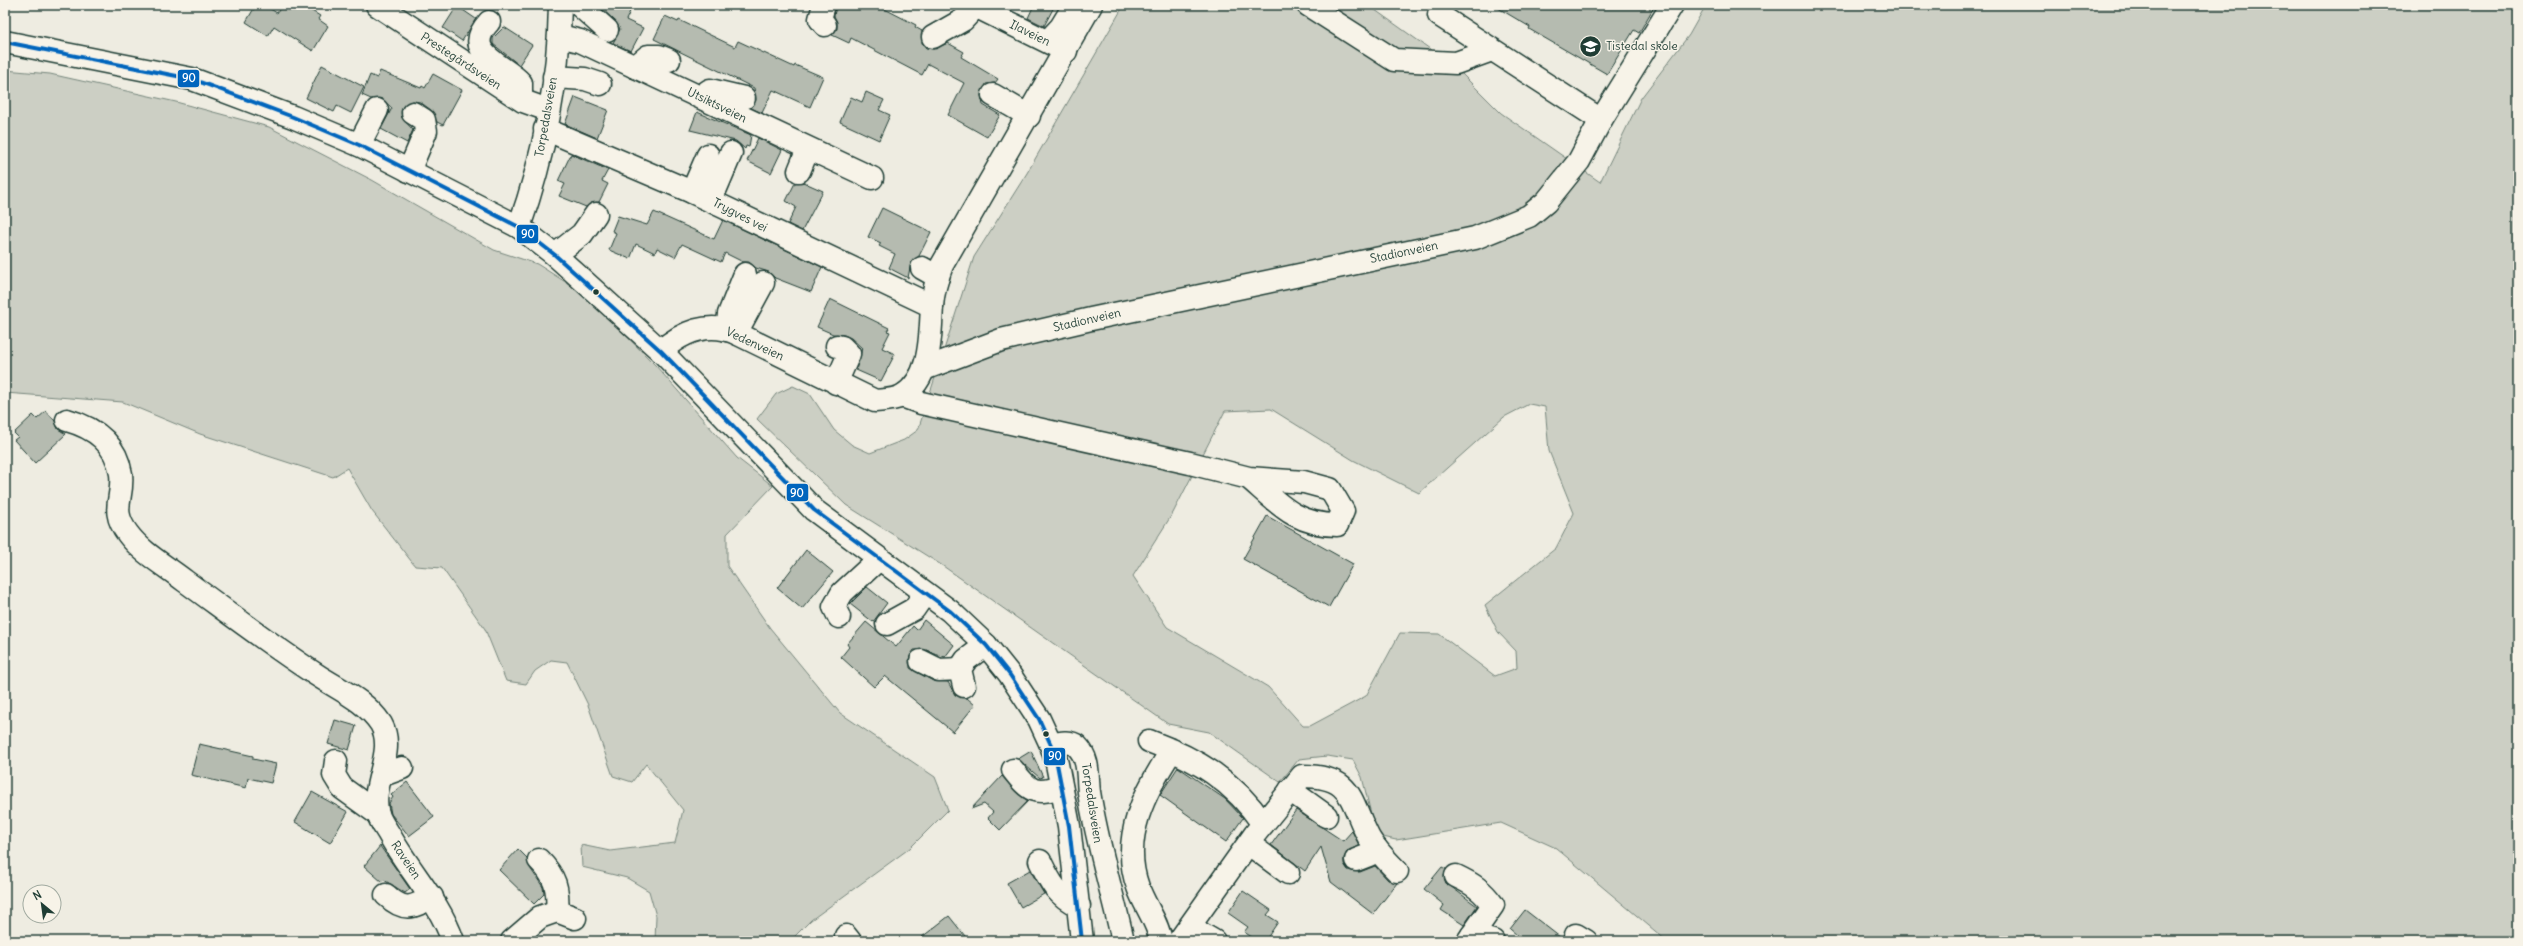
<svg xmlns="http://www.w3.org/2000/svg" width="2523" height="946" font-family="Delius,sans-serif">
<rect width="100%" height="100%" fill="#eeece1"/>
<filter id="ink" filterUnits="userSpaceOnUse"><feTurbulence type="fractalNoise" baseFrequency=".025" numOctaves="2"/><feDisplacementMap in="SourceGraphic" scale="8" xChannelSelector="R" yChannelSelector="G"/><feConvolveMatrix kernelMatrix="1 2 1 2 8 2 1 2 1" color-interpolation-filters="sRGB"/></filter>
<g filter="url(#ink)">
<g fill="#cccfc4" stroke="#76867c" fill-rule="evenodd">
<path d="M 1124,5 L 1368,5 L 1454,66 L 1501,113 L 1600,182 L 1641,98 L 1689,35 L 1706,5 L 2518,5 L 2518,941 L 1667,941 L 1556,848 L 1501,823 L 1396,840 L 1383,837 L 1374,826 L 1362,777 L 1353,760 L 1327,756 L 1299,759 L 1280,782 L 1209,732 L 1168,724 L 943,566 L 846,505 L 757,419 L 776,394 L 793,386 L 810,394 L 834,430 L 852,445 L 870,453 L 904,440 L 918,430 L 974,257 L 1027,173 ZM 1529,404 L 1545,407 L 1549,451 L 1574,513 L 1556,548 L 1485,605 L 1498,632 L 1516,651 L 1517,668 L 1495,676 L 1439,634 L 1400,633 L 1366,696 L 1310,726 L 1303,726 L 1268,687 L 1167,627 L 1133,576 L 1173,513 L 1225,411 L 1271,409 L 1353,460 L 1419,493 L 1504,417 Z"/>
<path d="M 5,70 L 50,74 L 176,102 L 269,127 L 372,180 L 494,250 L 537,264 L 586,295 L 656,366 L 737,458 L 773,486 L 727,534 L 727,566 L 770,628 L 840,713 L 935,777 L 948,810 L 910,848 L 811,920 L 794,937 L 795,941 L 655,941 L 656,916 L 649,891 L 627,878 L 582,867 L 581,845 L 610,851 L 675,843 L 683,810 L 646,764 L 632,782 L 613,776 L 588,705 L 567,662 L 551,660 L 535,671 L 526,684 L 506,681 L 485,629 L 442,568 L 415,566 L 372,511 L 347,468 L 333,477 L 200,434 L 123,402 L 5,393 Z"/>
</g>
<g fill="#b5bbb0" stroke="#1f3d34">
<path d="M 256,5 L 264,5 L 277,13 L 282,5 L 302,5 L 320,16 L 318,19 L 328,26 L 313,51 L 274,26 L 268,36 L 246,22 Z"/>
<path d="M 598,5 L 633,5 L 626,20 L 643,28 L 631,51 L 613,43 L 620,29 L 615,21 Z"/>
<path d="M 836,5 L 877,5 L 916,25 L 915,27 L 922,31 L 922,43 L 926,48 L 933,49 L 948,43 L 964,52 L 961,57 L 998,79 L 995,83 L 986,84 L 981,95 L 983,105 L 1000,115 L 987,137 L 948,115 L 964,83 L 928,64 L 922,75 L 851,38 L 849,43 L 832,35 L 837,29 L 837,22 L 834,16 Z"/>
<path d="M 1034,5 L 1055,5 L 1044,26 L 1028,18 Z"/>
<path d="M 1493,5 L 1655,5 L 1639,33 L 1634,30 L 1607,74 L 1529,29 L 1530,27 Z"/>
<path d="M 457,6 L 476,19 L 462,41 L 443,28 Z"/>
<path d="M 665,16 L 678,22 L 679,20 L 735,47 L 738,41 L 794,67 L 795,65 L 823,77 L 810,107 L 773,90 L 762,113 L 751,108 L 756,100 L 754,88 L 654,39 Z"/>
<path d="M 504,27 L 532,45 L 519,65 L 493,44 L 493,38 Z"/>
<path d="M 322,65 L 364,87 L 351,113 L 337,106 L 334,112 L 306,98 Z"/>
<path d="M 380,71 L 421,88 L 422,86 L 425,88 L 433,74 L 462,90 L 443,125 L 437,122 L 431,110 L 420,102 L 413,101 L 403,106 L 402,118 L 413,130 L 407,143 L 381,129 L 392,108 L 382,99 L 371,99 L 362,95 L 370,75 L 377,78 Z"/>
<path d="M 866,92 L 884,100 L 879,110 L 890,115 L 879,140 L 840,122 L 851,97 L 862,102 Z"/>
<path d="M 575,97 L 608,110 L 597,138 L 565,124 Z"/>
<path d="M 697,112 L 751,135 L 749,147 L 746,146 L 745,149 L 736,141 L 690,130 Z"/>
<path d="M 758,138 L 782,150 L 771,173 L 747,161 Z"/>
<path d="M 571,154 L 608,170 L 602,181 L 608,184 L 599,202 L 591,203 L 586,207 L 559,196 L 565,184 L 558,181 Z"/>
<path d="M 803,182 L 823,191 L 802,231 L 788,224 L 796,207 L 786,201 L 795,183 Z"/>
<path d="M 882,208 L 931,232 L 919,256 L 911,262 L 908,278 L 889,268 L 895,254 L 879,246 L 881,243 L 868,237 Z"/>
<path d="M 654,212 L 714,239 L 723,220 L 822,267 L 811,292 L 775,278 L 769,272 L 756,268 L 749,262 L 743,262 L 725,253 L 721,262 L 682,244 L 675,257 L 657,248 L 655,253 L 636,244 L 630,259 L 609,250 L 616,233 L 612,231 L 618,216 L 647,225 Z"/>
<path d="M 830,299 L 889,328 L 887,331 L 890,332 L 882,348 L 895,354 L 881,381 L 856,370 L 862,348 L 851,338 L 844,335 L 833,334 L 817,327 Z"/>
<path d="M 46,411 L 55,421 L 58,429 L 66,434 L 35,463 L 14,440 L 18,437 L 14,433 L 33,415 L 37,419 Z"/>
<path d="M 1267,516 L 1353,564 L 1329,607 L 1243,559 Z"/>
<path d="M 806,550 L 833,572 L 802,609 L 777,588 Z"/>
<path d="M 867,587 L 887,603 L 873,622 L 850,604 Z"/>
<path d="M 924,620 L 954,645 L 945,657 L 926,650 L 914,650 L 910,656 L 910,668 L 933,681 L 948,682 L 955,695 L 967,698 L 975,705 L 953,732 L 885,676 L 874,687 L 841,657 L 849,647 L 847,644 L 866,622 L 896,647 L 913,626 L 917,630 Z"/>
<path d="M 335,720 L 356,726 L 349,750 L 328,744 Z"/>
<path d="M 199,744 L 253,756 L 253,759 L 276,764 L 271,783 L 248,778 L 246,788 L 191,775 Z"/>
<path d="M 1031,751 L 1043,777 L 1040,778 L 1018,759 Z"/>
<path d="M 1178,767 L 1225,799 L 1243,818 L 1226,842 L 1160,795 Z"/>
<path d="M 1002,776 L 1016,792 L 1028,801 L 1000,830 L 988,818 L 993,812 L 984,804 L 971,809 Z"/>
<path d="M 407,782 L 434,817 L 409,836 L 391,814 L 389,803 L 393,797 L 391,795 Z"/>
<path d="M 312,792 L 348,812 L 330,843 L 295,822 Z"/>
<path d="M 1296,810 L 1343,841 L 1352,831 L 1359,845 L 1347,852 L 1344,858 L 1344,864 L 1348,870 L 1360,872 L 1375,866 L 1388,880 L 1397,883 L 1373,914 L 1331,882 L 1321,847 L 1305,871 L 1271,845 Z"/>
<path d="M 380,846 L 410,889 L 405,893 L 384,880 L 382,882 L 364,866 Z"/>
<path d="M 518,849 L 527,858 L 530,868 L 543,887 L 544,894 L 534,904 L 499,870 Z"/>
<path d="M 1442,867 L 1446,869 L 1444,876 L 1446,883 L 1477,906 L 1464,925 L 1441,910 L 1444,905 L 1424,889 Z"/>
<path d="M 1030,870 L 1044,894 L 1021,907 L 1007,883 Z"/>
<path d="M 1243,891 L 1271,910 L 1267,915 L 1278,922 L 1265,941 L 1258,941 L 1244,932 L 1248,927 L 1228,913 Z"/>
<path d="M 1525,910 L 1565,941 L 1524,941 L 1510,929 Z"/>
<path d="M 949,916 L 969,941 L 917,941 Z"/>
</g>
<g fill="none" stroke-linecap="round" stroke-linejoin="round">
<defs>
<g id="minor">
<path d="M 377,5 L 523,101 L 548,110"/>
<path d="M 579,5 L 607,30"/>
<path d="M 824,5 L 820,19 L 825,25"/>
<path d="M 973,5 L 1066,51"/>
<path d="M 1308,5 L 1394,60 L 1456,63 L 1492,50"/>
<path d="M 1439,15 L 1601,120"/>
<path d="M 489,22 C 460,53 504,64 521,83 L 521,99"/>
<path d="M 560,36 L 580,41 L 872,178"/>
<path d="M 933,37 L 963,20 L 976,6"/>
<path d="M 1048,41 L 1061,27 L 1072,9"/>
<path d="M 635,67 L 648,56 L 659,56 L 669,60"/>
<path d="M 554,77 L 585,79 L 600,84"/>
<path d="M 707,92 L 710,90 L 744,98"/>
<path d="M 993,95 L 1029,116"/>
<path d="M 545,129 L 692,192 L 932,306"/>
<path d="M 359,145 L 377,110"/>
<path d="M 409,171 L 426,131 L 424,120 L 413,113"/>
<path d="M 799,171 L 808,149"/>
<path d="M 692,192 L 708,155"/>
<path d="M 711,200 L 731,153"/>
<path d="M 555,255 L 582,234 L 596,214"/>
<path d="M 922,268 L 938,277"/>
<path d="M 727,330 L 729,314 L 745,274"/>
<path d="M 736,333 L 763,283"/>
<path d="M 661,351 C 682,332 708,321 736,333 L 875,401 C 884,400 894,400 902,396 C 932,378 930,336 932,306 C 933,292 937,278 942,265 L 1091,5"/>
<path d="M 924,369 L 1001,340 L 1091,319 L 1475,238 L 1529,216 L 1546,202 L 1579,161 L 1601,120 L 1672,5"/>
<path d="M 836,383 L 849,354 L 842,347 L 837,346"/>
<path d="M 902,396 L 921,403 L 1190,463 L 1249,478 L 1304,482 L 1330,489 L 1343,511 L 1337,525 C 1296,525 1279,504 1249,478"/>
<path d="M 67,420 C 95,428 116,443 121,474 C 124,499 109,509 128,534 C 142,553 166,566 185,581 C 229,613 272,646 317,675 C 340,690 366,701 381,724 C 397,752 369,786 378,814 C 380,821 386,829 390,836 C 410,872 439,901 453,941"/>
<path d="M 839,617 L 834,607 L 842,593 L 879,559"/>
<path d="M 887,624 L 914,609 L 925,593"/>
<path d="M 921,661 L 939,670 L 960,669"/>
<path d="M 964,686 L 960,669 L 966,660 L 986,645"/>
<path d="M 1149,741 C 1197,759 1234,781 1263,824"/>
<path d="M 1051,745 C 1059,743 1070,740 1077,746 C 1090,759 1087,777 1089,792 C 1097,843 1112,891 1123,941"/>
<path d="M 336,761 L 334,775 L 342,788 L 378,814"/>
<path d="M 1013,770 C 1030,792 1035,795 1061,787"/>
<path d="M 383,775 L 402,768"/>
<path d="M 1290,790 L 1326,816"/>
<path d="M 1249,844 L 1288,873"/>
<path d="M 539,860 C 555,876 559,889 557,911"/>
<path d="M 1356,860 L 1369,855 L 1376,848"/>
<path d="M 1040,861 C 1050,882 1057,896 1079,906"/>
<path d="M 1456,876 C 1473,884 1482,890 1493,905 L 1468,941"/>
<path d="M 386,895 C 404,912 412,908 432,897"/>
<path d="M 1190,927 L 1214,941"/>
<path d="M 1472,935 L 1493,941"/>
<path d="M 1576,935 L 1586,941"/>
<path d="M 846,936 L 850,941"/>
<path d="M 512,941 L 540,917 L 557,911 L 575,918"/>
<path d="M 1161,941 C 1158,922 1144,905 1138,887 C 1120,838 1145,791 1172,750"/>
<path d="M 1179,941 L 1255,834 L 1302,776 C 1354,776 1349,800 1369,838 C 1376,850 1387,861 1397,871"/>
</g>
<g id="major">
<path d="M 5,42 L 192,79 L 293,117 L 359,145 L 519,227 L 555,255 L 661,351 L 814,510 L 950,611 L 986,645 L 1010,675 L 1039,719 L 1051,745 L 1057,764 L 1069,826 L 1082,941"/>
<path d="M 519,227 C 544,157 559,79 560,5"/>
</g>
</defs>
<use href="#minor" stroke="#1f3d34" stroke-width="25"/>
<use href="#major" stroke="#1f3d34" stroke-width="25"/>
<use href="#minor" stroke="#f7f3e8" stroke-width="22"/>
<use href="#major" stroke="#f7f3e8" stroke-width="22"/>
<defs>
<path id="bus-1" d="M 5,42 L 192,79 L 293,117 L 359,145 L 519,227 L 555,255 L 661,351 L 814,510 L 950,611 L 986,645 L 1010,675 L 1039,719 L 1051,745 L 1057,764 L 1069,826 L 1082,941"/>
</defs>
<use href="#bus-1" stroke="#f7f3e8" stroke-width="7"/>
<use href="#bus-1" stroke="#0065bd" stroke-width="4"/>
</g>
</g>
<defs>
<symbol id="school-disc" viewBox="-11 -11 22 22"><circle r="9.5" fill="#1f3d34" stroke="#f7f3e8"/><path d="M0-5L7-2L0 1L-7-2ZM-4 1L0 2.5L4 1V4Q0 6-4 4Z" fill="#fff"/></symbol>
</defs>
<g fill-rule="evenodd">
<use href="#school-disc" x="1578" y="34" width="25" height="25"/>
</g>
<g fill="#1f3d34" stroke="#f7f3e8" stroke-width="1.5">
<circle cx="596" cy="292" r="3.5"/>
<circle cx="1046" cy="734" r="3.5"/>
</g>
<g text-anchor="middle" stroke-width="3" stroke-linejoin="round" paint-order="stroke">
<g font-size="12" fill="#1f3d34" stroke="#f7f3e8">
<text transform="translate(1030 33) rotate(26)" y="4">Ilaveien</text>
<text transform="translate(461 61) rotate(33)" y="4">Prestegårdsveien</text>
<text transform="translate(717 105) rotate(26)" y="4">Utsiktsveien</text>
<text transform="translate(546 117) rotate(-80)" y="4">Torpedalsveien</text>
<text transform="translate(740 215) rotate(27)" y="4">Trygves vei</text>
<text transform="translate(1404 252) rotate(-12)" y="4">Stadionveien</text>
<text transform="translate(1087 320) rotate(-13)" y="4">Stadionveien</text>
<text transform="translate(755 344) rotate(25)" y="4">Vedenveien</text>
<text transform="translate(1092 803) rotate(81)" y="4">Torpedalsveien</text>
<text transform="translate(406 860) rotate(56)" y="4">Raveien</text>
</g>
<g font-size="12" fill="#1f3d34" stroke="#f7f3e8" text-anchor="start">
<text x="1606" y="50">Tistedal skole</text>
</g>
</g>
<g stroke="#f7f3e8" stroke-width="1.5">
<rect x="177" y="69" width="23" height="19" rx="4" fill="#0065bd"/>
<rect x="516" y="224" width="23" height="20" rx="4" fill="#0065bd"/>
<rect x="786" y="483" width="23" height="19" rx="4" fill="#0065bd"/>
<rect x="1043" y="747" width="23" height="19" rx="4" fill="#0065bd"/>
</g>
<g font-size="11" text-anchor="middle" font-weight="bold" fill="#fff">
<text x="189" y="82">90</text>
<text x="528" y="238">90</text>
<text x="797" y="497">90</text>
<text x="1055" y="760">90</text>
</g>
<rect width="2523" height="946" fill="none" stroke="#f7f3e8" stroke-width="20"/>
<rect x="10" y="10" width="2503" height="926" fill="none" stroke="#1f3d34" stroke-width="1.5" filter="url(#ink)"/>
<g transform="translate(42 904) rotate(331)"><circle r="19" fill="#f7f3e8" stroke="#a1aaa0"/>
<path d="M0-3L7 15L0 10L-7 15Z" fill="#1f3d34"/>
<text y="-6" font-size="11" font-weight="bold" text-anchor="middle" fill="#1f3d34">N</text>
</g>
</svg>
